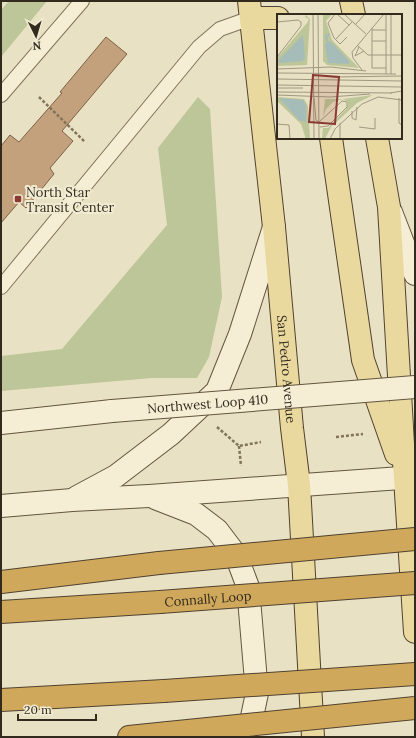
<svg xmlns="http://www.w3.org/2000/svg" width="416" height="738" font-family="Lora,serif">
<rect width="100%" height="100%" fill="#e9e1c3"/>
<g fill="#bcc698">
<path d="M 9,1 L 47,1 L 1,57 L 1,10 Z"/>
<path d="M 198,97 L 210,109 L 222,297 L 209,357 L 197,378 L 152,378 L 1,391 L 1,356 L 62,349 L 167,225 L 158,148 Z"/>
</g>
<path fill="#c3a17d" stroke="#7e6144" d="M 106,37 L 127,54 L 62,131 L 73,141 L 50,168 L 54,174 L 26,208 L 19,202 L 1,223 L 1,146 L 10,135 L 19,142 L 62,93 L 60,92 Z"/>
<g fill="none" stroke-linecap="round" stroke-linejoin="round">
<defs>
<g id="lane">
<path d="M 1,95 L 82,1"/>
<path d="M 1,287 L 199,47 L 220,29 L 251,18"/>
</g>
<g id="secondary">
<path d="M 391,212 L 415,274"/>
<path d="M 1,423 L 112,411"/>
<path d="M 77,497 L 116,476 L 171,434 L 217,391 L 240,334 L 274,227"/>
<path d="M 155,498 L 196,514 L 217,530 L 236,555 L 248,587 L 257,693 L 252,717 L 244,737"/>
<path d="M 1,506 L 72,500 L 149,496 L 415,477"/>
</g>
<g id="primary">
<path id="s1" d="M 249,1 L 274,227 L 292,428 L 299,485 L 313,737"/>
<path d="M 351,1 L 354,15"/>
<path d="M 251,18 L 278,18"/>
<path d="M 331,138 L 363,360 L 396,454"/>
<path d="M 377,138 L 389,207 L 405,478 L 415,632"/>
</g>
<g id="highway">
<path d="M 1,582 L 159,563"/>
<path d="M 1,612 L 160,602"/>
<path d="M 1,700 L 164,691"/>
<path d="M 129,737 L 168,733"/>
</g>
</defs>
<use href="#lane" stroke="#81735c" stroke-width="16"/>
<use href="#secondary" stroke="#63553f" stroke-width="24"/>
<use href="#primary" stroke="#504230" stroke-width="24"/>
<use href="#highway" stroke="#504230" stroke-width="24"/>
<g stroke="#81735c" stroke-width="2.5" stroke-dasharray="3 2" stroke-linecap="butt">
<path d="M 39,97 L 85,142"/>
<path d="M 217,427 L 239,446 L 261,442"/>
<path d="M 336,437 L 363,434"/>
<path d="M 239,446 L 241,466"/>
</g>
<use href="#lane" stroke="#f5eed5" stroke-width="14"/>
<use href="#secondary" stroke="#f5eed5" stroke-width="22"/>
<use href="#primary" stroke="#e9d99e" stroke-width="22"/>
<use href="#highway" stroke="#d0a85c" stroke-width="22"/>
<defs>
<g id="secondary-bridge">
<path id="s2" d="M 112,411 L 415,387"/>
</g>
<g id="highway-bridge">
<path d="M 159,563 L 415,539"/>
<path id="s3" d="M 160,602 L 415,583"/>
<path d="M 164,691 L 415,674"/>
<path d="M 168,733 L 415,708"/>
</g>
</defs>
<use href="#secondary-bridge" stroke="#63553f" stroke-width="24" stroke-linecap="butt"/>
<use href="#highway-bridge" stroke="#504230" stroke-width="24" stroke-linecap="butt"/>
<use href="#secondary-bridge" stroke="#f5eed5" stroke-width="22"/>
<use href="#highway-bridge" stroke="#d0a85c" stroke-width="22"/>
</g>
<rect fill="#8a3a32" stroke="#f1ebd2" stroke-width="1.5" x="14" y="195" width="8" height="8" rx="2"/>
<g text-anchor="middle" stroke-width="4" stroke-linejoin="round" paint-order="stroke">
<g font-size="13" fill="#332a1e" stroke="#f1ebd2" text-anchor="start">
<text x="26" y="197">North Star<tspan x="26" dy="15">Transit Center</tspan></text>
</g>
<g font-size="13" fill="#332a1e" stroke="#f1ebd2">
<text dy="5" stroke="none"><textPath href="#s1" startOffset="370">San Pedro Avenue</textPath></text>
<text dy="5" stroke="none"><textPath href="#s2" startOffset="96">Northwest Loop 410</textPath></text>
<text dy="5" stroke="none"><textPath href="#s3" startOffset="48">Connally Loop</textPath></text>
</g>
</g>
<g transform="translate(277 14)">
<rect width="125" height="125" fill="#e9e1c3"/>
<path d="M 46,0 L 55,0 L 49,7 L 55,26 L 82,54 L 50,51 L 46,47 ZM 29,1 L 33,5 L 30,51 L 0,52 L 0,44 L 30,9 L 32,5 L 28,3 ZM 96,81 L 80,89 L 54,113 L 48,125 L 45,125 L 46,114 L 51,114 L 70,94 L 71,88 L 66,85 ZM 0,83 L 27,85 L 31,92 L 33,125 L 29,125 L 24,110 L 0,87 ZM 48,85 L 66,85 L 56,88 L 49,95 L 46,103 Z" fill="#bcc698"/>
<path d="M 26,21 L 28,44 L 25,47 L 3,49 L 1,47 ZM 53,27 L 73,48 L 71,50 L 51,49 L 48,31 ZM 2,84 L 26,86 L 29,92 L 29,108 L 22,106 Z" fill="#a5bcb8"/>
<path fill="none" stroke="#a5bcb8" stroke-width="2" d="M 51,30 L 49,22 L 53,20"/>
<path fill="none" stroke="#a09881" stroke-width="1" d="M 36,0 L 37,125M 41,0 L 42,125M 58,0 L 51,9 L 57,24 L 63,30 L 70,23M 60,0 L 72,11M 67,0 L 89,20M 78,11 L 88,0M 0,14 L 0,8 L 21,6 L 24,8 L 24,12 L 0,43M 95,14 L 95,54 L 109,54M 95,16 L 109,16M 58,26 L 75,8M 95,27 L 109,27M 80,31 L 91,41 L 114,41 L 114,0M 82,33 L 78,42 L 87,37M 0,55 L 54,53 L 89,57M 85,56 L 76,44 L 75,38 L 107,0M 0,59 L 119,60M 109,60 L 109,0M 114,60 L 114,41 L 125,41M 56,63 L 125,62M 0,65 L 125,67M 0,71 L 125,73M 0,74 L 26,74M 0,78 L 115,79M 113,79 L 125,77M 0,81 L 53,83 L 93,80M 37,84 L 39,106 L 42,108M 122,84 L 122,109 L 125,111M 75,97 L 75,104 L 79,106 L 80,93M 42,108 L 65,87 L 70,88 L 70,93 L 51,112 L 43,113M 63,109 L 63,125M 0,110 L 12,111 L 13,125M 82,113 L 98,115 L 98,104M 53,125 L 58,115 L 85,90 L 101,83 L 125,86"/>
<path fill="#8a3a32" fill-opacity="0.15" stroke="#8a3a32" stroke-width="2" d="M 36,61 L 62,63 L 58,110 L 32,108 Z"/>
<rect width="125" height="125" fill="none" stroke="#332a1e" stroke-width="2"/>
</g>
<rect width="416" height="738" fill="none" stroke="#332a1e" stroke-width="4"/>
<g transform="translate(36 36) rotate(175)" stroke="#f1ebd2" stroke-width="3" paint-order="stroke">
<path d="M0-3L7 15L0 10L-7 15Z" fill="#332a1e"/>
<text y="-6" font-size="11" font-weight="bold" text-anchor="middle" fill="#332a1e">N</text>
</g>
<path d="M18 714v6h78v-6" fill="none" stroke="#332a1e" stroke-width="2"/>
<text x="24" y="714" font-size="12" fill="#332a1e" stroke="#f1ebd2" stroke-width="3" paint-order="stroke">20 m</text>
</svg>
